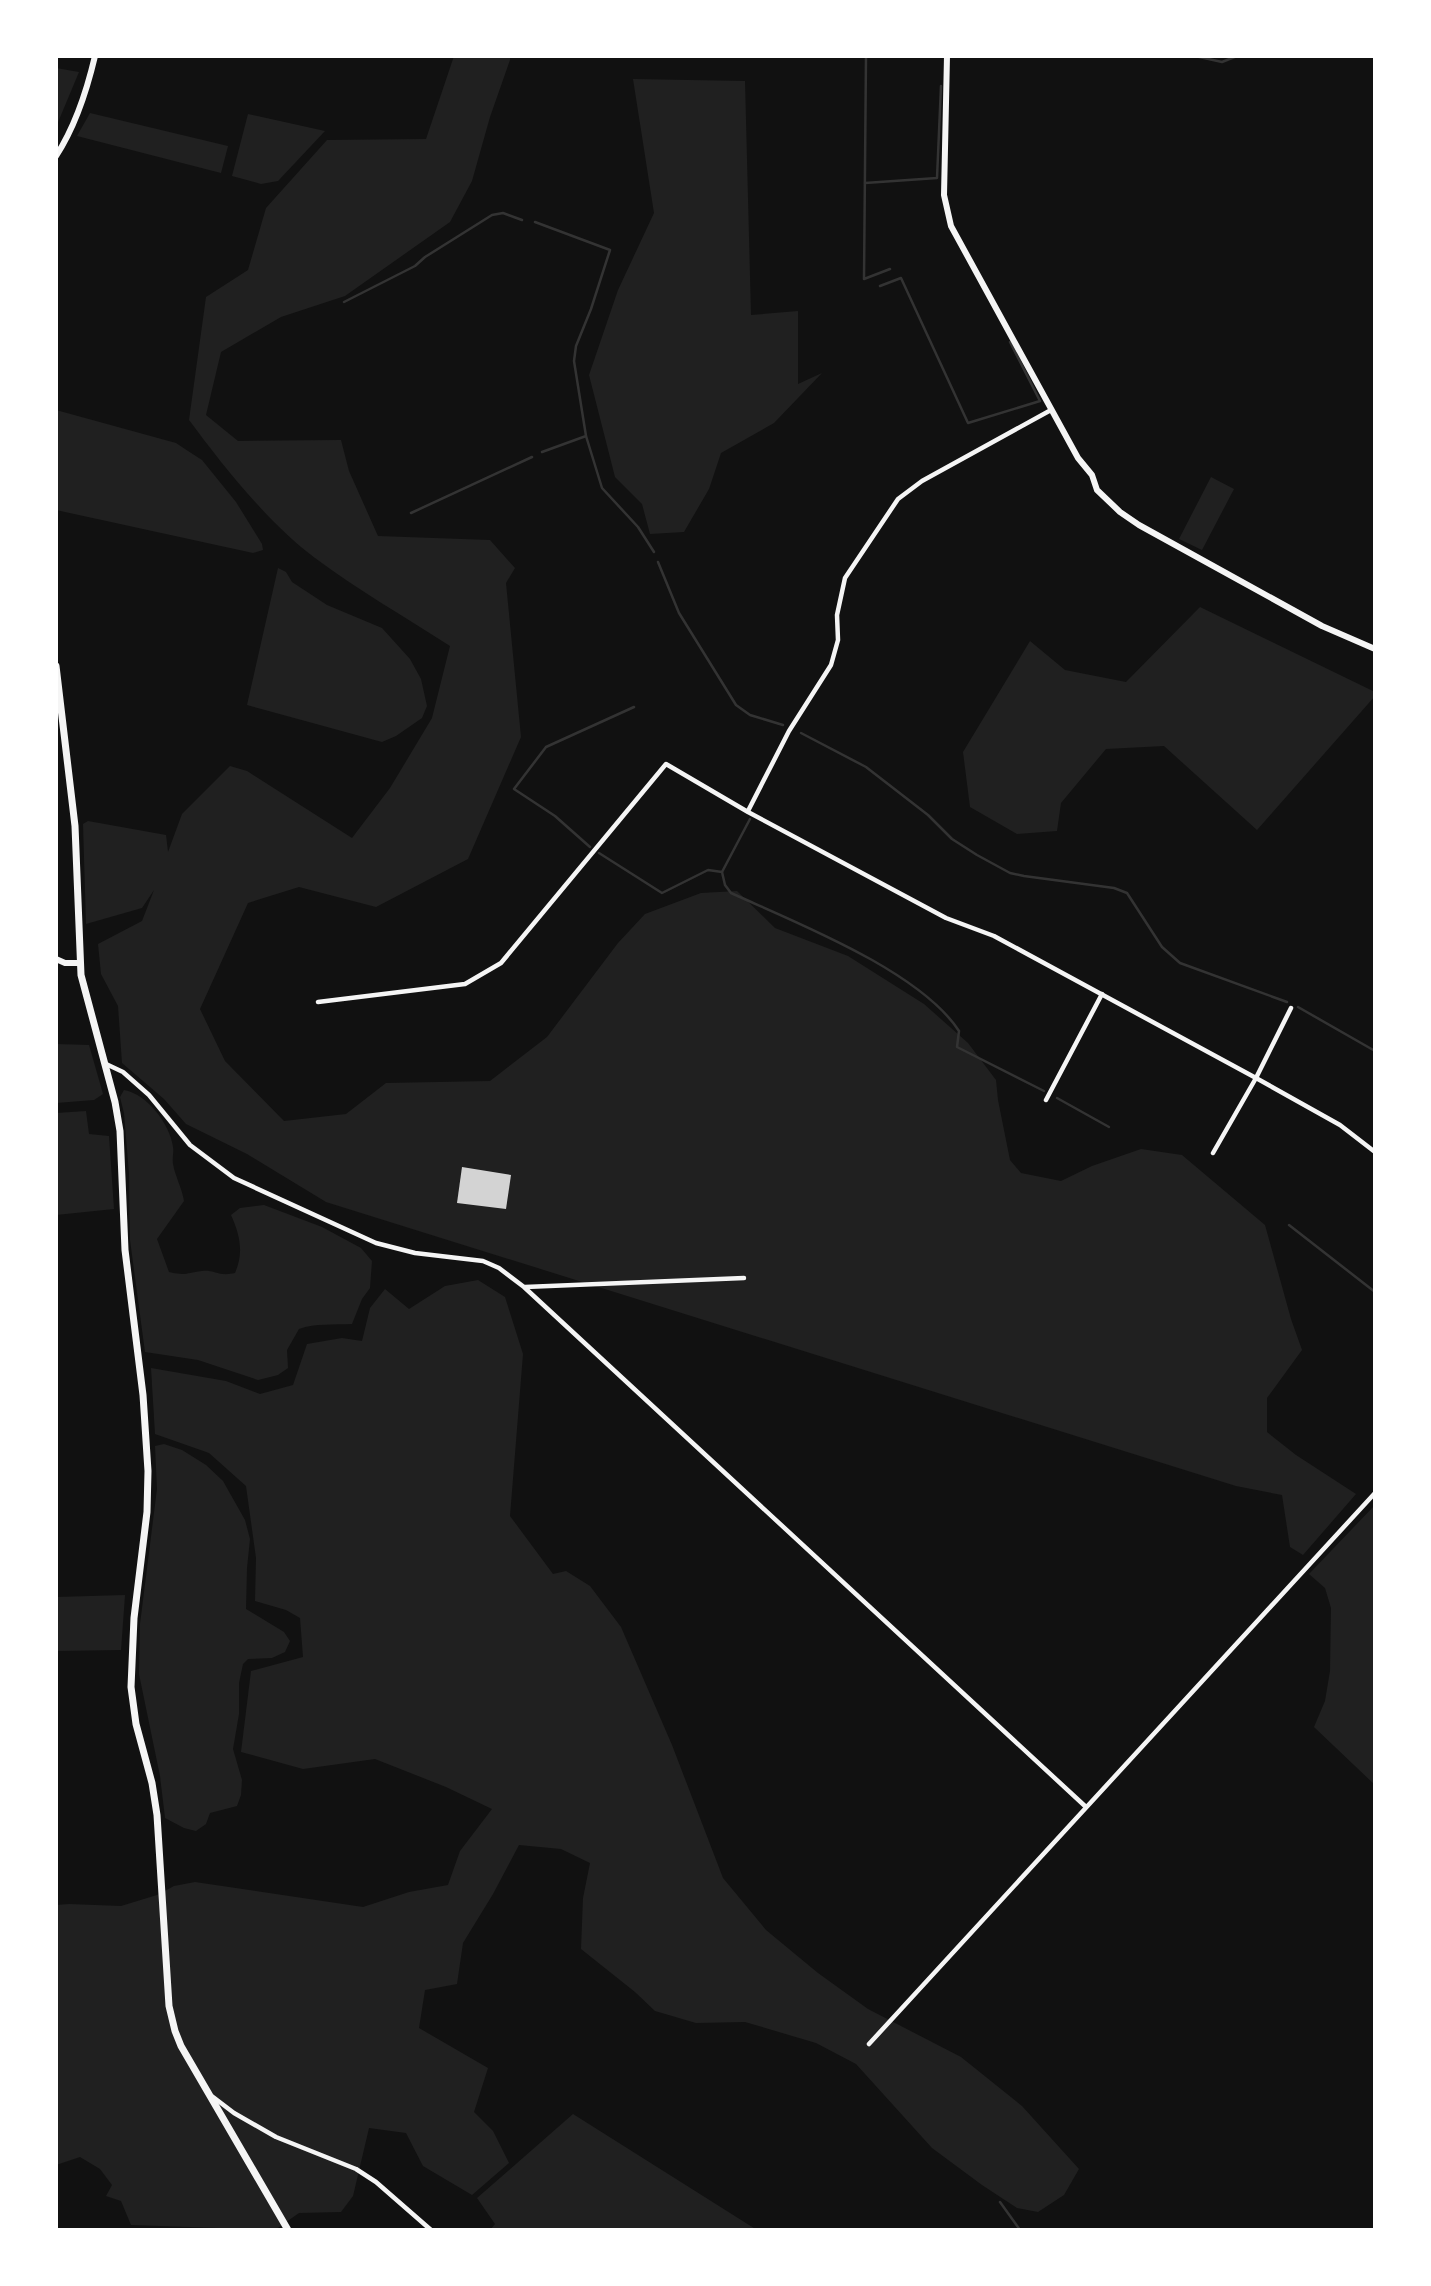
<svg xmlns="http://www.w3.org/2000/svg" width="1431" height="2286" font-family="'Crimson Pro',serif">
<rect width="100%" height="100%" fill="#111"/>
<g fill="#202020">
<path d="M 454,56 L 510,56 L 510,60 L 490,117 L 472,181 L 450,222 L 345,296 L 281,317 L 221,352 L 206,415 L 238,441 L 341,440 L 349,471 L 378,536 L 490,540 L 515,568 L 506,583 L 521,737 L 468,859 L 376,907 L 299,887 L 248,903 L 200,1009 L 225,1061 L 284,1121 L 346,1114 L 386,1083 L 490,1081 L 547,1037 L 618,943 L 645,914 L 701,893 L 737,891 L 775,928 L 848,956 L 924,1004 L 968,1043 L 996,1080 L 998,1100 L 1010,1160 L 1021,1173 L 1061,1181 L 1092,1166 L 1141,1149 L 1182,1155 L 1265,1225 L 1291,1319 L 1302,1350 L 1267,1398 L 1267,1432 L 1296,1455 L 1356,1494 L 1303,1555 L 1290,1547 L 1282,1495 L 1236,1486 L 326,1202 L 247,1154 L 186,1124 L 164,1099 L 122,1063 L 118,1006 L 101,974 L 98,944 L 142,921 L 154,890 L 142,908 L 86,924 L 83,824 L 88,821 L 166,835 L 168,852 L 182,814 L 230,766 L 247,771 L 352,838 L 390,788 L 432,718 L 450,646 C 405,617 358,590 315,558 C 268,523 224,467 189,420 L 206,297 L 248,270 L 266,208 L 327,140 L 426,139 Z"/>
<path d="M 56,68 L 79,72 L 56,127 Z"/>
<path d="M 633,79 L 745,81 L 751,315 L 798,311 L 798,384 L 822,373 L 774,423 L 721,453 L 709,489 L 684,532 L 650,534 L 642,504 L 615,477 L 589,375 L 618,290 L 654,213 Z"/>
<path d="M 90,113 L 228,146 L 221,173 L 77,136 Z"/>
<path d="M 248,114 L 325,131 L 278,181 L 261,184 L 232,176 Z"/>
<path d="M 56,410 L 176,443 L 188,451 L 202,460 L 236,502 L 262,544 L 263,550 L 253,553 L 56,510 Z"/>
<path d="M 1211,477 L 1234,489 L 1202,550 L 1179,539 Z"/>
<path d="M 278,568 L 286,572 L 292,582 L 327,605 L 382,628 L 410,659 L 421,679 L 427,706 L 422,718 L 396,736 L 382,742 L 247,705 Z"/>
<path d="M 1200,607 L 1375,692 L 1375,696 L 1257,830 L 1164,746 L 1106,749 L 1061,803 L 1057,831 L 1017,834 L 970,807 L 963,752 L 1030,641 L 1065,670 L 1126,682 Z"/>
<path d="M 56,1044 L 89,1045 L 103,1094 L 94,1100 L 56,1103 Z"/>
<path d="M 124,1090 C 147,1094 170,1124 173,1147 C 174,1152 172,1158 173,1164 C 175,1176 182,1188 184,1201 L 157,1239 L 169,1272 C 186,1276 186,1273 202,1271 C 214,1269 218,1277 235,1273 C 244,1253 240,1235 231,1215 L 240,1208 L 264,1205 L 322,1227 L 361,1248 L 372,1261 L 370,1288 L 362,1299 L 352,1324 C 333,1325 316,1323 299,1329 L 287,1350 L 288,1368 L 278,1375 L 258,1380 L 198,1360 L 145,1352 L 130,1240 L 129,1174 L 124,1113 L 120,1097 Z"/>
<path d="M 86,1111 L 89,1134 L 109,1136 L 114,1209 L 56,1215 L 56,1113 Z"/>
<path d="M 478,1280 L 505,1297 L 523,1354 L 510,1516 L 553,1574 L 566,1571 L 590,1586 L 621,1627 L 672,1745 L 723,1878 L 766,1930 L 818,1973 L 868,2009 L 961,2057 L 1022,2106 L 1079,2169 L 1064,2195 L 1038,2212 L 1017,2208 L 982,2185 L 932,2148 L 856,2064 L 816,2043 L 745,2022 L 696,2023 L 655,2011 L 635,1992 L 581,1949 L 583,1898 L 590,1863 L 561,1849 L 519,1845 L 493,1894 L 463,1943 L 457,1984 L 425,1990 L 419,2028 L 488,2068 L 474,2112 L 493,2131 L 509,2163 L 472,2195 L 423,2166 L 406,2133 L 369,2128 L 353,2196 L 341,2212 L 299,2213 L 275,2230 L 131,2225 L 121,2201 L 106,2196 L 112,2185 L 100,2169 L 80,2157 L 56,2165 L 56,1905 L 69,1904 L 121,1906 L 157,1895 L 174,1886 L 195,1882 L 363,1907 L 409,1892 L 448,1885 L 460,1851 L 492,1809 L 446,1787 L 375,1759 L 303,1769 L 241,1752 L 251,1671 L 303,1657 L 300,1618 L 286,1610 L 255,1601 L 256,1558 L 246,1486 L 209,1453 L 155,1434 L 151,1368 L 226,1381 L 260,1394 L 293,1385 L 307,1344 L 342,1338 L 362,1341 L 370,1308 L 385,1289 L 409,1309 L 445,1286 Z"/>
<path d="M 164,1444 L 182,1450 L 206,1465 L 223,1481 L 245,1520 L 250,1539 L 247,1568 L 246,1609 L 284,1632 L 290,1641 L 285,1652 L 272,1658 L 248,1659 L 243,1664 L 239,1683 L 239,1714 L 233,1749 L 242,1780 L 241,1795 L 237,1806 L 210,1813 L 206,1824 L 196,1831 L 184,1828 L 165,1818 L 160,1776 L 139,1674 L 140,1624 L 157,1489 L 155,1446 Z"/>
<path d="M 1375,1505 L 1375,1785 L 1314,1727 L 1325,1701 L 1330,1671 L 1331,1608 L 1325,1588 L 1309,1574 Z"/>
<path d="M 125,1595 L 121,1650 L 57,1651 L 56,1597 Z"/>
<path d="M 573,2114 L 757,2230 L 490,2230 L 495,2224 L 477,2198 Z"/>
</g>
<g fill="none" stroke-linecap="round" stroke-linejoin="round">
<g stroke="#333" stroke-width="2.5">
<path d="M 866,56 L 864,279 L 890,269"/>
<path d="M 1195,56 L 1222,62 L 1237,56"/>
<path d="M 865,183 L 937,178 L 941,86"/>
<path d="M 535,222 L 610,250 L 591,309 L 576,346 L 574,361 L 586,436 L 542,452"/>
<path d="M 880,286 L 901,278 L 968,423 L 1040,401 L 1010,342"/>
<path d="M 344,302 L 415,266 L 425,257 L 492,215 L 503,213 L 522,220"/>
<path d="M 586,436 L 602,488 L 638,527 L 654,552"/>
<path d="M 411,513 L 532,457"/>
<path d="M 658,562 L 679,613 L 736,705 L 750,715 L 783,725"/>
<path d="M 801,733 L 866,767 L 928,815 L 952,839 L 977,855 L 1010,873 L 1024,876 L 1114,888 L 1127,893 L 1162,947 L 1180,963 L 1287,1002"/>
<path d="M 590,847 L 555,816 L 514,789 L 546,747 L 634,707"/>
<path d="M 599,853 L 662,893 L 708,870 L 722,872 L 725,885 L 731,893 C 797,923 920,971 959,1031 L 957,1047 L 1044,1091"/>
<path d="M 722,872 L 750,819"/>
<path d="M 1298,1007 L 1375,1051"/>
<path d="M 1057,1098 L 1109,1127"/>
<path d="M 1289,1225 L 1375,1292"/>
<path d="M 1000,2202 L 1020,2230"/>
</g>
</g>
<path fill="#d3d3d3" d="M 462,1167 L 511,1175 L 506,1209 L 457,1203 Z"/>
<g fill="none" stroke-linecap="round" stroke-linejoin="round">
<g stroke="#f5f5f5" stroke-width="4.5">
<path d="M 748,811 L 789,731 L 831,665 L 838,640 L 837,615 L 845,578 L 898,499 L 922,481 L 1051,410"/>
<path d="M 318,1002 L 465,984 L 501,963 L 666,764 L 748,812 L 946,918 L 994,936 L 1256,1078 L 1340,1125 L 1375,1152"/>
<path d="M 106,1064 L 123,1072 L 149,1095 L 190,1145 L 234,1178 L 376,1243 L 415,1253 L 483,1261 L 499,1268 L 524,1287 L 1086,1807"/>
<path d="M 1046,1100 L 1102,994"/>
<path d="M 1213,1153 L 1256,1078 L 1291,1008"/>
<path d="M 525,1287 L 744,1278"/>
<path d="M 869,2044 L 1375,1493"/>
<path d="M 213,2097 L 234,2113 L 276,2137 L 356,2169 L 376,2182 L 431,2230"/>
</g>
<g stroke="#f5f5f5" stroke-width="6">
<path d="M 947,56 L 944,195 L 951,226 L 1078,458 L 1092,475 L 1097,490 L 1120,512 L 1139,525 L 1322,626 L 1375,649"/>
<path d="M 56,156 C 75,127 87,90 95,56"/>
<path d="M 56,959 L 65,963 L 80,963"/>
</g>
<path stroke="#f5f5f5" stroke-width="7" d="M 56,666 L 75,826 L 81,975 L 115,1102 L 120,1131 L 125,1250 L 143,1395 L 148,1471 L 147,1512 L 134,1618 L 131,1687 L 136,1724 L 152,1783 L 157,1815 L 169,2006 L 175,2031 L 181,2046 L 288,2230"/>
</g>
<rect width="1431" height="2286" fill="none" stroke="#ffffff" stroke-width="116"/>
</svg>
